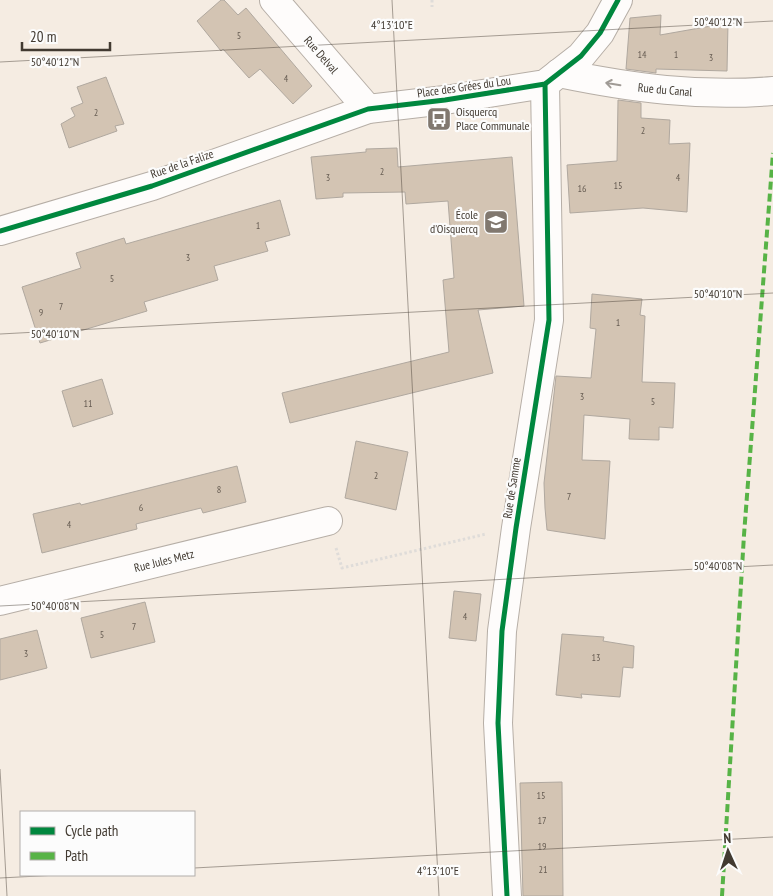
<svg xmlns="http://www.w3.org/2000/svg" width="773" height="896" font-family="'PT Sans Narrow',sans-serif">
<rect width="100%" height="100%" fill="#f5ece2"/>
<g fill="#d3c4b3" stroke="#b0a89f">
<path d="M 221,0 L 224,0 L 238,15 L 246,8 L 312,86 L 293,104 L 260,69 L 249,78 L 223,49 L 221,51 L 197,21 Z"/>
<path d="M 661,15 L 660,35 L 728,23 L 727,71 L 656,69 L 656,73 L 626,69 L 630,18 Z"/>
<path d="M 106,77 L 124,124 L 115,126 L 117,131 L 69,148 L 61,124 L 75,116 L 71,108 L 83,103 L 77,87 Z"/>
<path d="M 618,100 L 641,103 L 641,118 L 670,120 L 669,144 L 690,143 L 687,212 L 643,208 L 570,213 L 567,165 L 617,161 Z"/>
<path d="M 397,148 L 398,167 L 512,157 L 524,306 L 478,310 L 493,373 L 290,423 L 282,393 L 449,352 L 443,280 L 454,278 L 448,201 L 406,204 L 405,192 L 343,193 L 343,197 L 316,199 L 311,157 L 366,152 L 366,149 Z"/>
<path d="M 280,200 L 290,235 L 265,242 L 268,251 L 214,266 L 218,280 L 144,302 L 147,311 L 40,343 L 22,287 L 81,268 L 76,253 L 124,238 L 126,244 Z"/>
<path d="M 592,294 L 642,299 L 640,315 L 645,316 L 642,382 L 675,383 L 673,428 L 659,427 L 659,440 L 629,439 L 630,419 L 584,415 L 582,460 L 610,461 L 605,539 L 547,530 L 545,508 L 544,483 L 556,376 L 591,378 L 596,329 L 590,328 Z"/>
<path d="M 102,379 L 113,414 L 73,427 L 62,391 Z"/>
<path d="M 356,441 L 408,452 L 396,510 L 345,498 Z"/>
<path d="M 237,466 L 246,502 L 203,513 L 201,508 L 136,524 L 137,529 L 42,553 L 33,514 L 80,503 L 81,505 Z"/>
<path d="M 454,591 L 481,594 L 476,641 L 449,638 Z"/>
<path d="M 145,602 L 155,642 L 91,658 L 81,618 Z"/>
<path d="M 37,630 L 47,668 L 0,680 L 0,639 Z"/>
<path d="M 562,634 L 604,637 L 603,641 L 634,646 L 633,668 L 623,667 L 620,697 L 581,694 L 582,698 L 556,695 Z"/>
<path d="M 562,782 L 563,896 L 523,896 L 520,783 Z"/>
</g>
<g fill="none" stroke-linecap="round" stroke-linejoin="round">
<defs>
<g id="minor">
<path d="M 274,0 L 368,109"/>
<path d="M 559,73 C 632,88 699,97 773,91"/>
<path d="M 0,231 L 152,186 L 368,109 L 445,100 L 545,84 L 581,56 L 600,33 L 618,0"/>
<path d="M 0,601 L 328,521"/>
<path d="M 507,896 L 498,723 L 502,631 L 516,528 L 549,320 L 545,84"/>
</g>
</defs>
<use href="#minor" stroke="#b6aea6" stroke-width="30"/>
<g stroke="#dfdcd9" stroke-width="3" stroke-dasharray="2.5 2.5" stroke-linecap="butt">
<path d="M 432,0 L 432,7"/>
<path d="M 336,548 L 342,568 L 486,534"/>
</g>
<use href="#minor" stroke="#fefcfb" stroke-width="28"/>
<path stroke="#57b346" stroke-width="4" stroke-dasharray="8 4" stroke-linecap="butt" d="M 722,896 L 744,535 L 773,153"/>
<defs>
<g id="cycleway">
<path d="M 0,231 L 152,186 L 368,109 L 445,100 L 545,84 L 581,56 L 600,33 L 618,0"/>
<path d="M 507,896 L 498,723 L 502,631 L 516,528 L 549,320 L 545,84"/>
</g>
</defs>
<use href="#cycleway" stroke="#fcfcfc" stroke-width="8"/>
<use href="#cycleway" stroke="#00873e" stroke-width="5"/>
</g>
<defs><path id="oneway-shaft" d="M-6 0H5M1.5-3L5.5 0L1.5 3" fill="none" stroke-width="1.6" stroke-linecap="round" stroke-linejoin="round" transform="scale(1.25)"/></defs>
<use stroke="#a09b96" href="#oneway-shaft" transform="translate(613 84) rotate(-171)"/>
<path fill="none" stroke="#423a31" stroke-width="1" stroke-opacity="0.45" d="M 392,0 L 439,896M 0,62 L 773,21M 0,334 L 773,293M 0,606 L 773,565M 0,769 L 7,896M 194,868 L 773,837M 0,878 L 58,875"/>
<defs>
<symbol id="bus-square" viewBox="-11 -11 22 22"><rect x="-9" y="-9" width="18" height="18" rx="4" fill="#81786f" stroke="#fcfcfc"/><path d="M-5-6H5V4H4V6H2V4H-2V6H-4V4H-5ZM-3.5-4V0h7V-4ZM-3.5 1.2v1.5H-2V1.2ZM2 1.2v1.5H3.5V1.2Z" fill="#fff"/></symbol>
<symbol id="school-square" viewBox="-11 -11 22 22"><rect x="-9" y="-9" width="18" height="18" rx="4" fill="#81786f" stroke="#fcfcfc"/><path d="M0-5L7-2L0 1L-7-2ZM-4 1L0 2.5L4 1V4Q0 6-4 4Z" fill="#fff"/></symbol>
</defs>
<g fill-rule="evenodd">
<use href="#bus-square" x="425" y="105" width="28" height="28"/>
<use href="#school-square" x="482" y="208" width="28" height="28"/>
</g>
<g text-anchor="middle" stroke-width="4.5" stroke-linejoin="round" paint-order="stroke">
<g font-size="10" fill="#665c52">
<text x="239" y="39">5</text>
<text x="642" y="58">14</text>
<text x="676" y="58">1</text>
<text x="711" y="61">3</text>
<text x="286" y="82">4</text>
<text x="96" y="116">2</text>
<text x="643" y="134">2</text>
<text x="382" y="175">2</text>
<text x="328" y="181">3</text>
<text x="678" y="181">4</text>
<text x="618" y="189">15</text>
<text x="582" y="192">16</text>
<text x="258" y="229">1</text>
<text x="188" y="261">3</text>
<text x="112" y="282">5</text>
<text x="61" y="310">7</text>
<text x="41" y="316">9</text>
<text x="618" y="326">1</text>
<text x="582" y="400">3</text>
<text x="653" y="405">5</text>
<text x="88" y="407">11</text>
<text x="376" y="479">2</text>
<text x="219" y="493">8</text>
<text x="569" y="500">7</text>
<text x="141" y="511">6</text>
<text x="69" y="528">4</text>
<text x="465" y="620">4</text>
<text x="134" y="630">7</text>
<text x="102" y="638">5</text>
<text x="26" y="657">3</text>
<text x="596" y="661">13</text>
<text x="541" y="799">15</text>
<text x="542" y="824">17</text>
<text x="542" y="850">19</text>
<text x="543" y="873">21</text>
</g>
<g font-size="12" fill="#423a31" stroke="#fcfcfc">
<text transform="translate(321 55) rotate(49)" y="4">Rue Delval</text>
<text transform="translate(464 87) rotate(-8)" y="4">Place des Grées du Lou</text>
<text transform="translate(665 90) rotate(5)" y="4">Rue du Canal</text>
<text transform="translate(182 164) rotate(-19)" y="4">Rue de la Falize</text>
<text transform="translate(512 488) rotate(-81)" y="4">Rue de Samme</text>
<text transform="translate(164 561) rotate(-14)" y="4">Rue Jules Metz</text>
</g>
<g font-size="12" fill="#423a31" stroke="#fcfcfc" text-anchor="start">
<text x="456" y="116">Oisquercq<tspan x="456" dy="14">Place Communale</tspan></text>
<text x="478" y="219" text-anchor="end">École<tspan x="478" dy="14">d'Oisquercq</tspan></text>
</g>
</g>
<g font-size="12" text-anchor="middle" fill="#423a31" stroke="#fcfcfc" stroke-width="4.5" stroke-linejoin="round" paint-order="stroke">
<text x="718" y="26">50°40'12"N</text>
<text x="392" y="29">4°13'10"E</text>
<text x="55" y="66">50°40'12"N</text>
<text x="718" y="298">50°40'10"N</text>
<text x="55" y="338">50°40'10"N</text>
<text x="718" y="570">50°40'08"N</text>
<text x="55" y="610">50°40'08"N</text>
<text x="438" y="875">4°13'10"E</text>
</g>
<rect x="20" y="811" width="175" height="65" fill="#fcfcfc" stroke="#b2aeab"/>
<rect x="30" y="827" width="25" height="8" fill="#00873e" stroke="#b2aeab"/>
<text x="65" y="836" font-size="15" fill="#423a31">Cycle path</text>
<rect x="30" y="852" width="25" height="8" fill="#57b346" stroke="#b2aeab"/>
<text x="65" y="861" font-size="15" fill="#423a31">Path</text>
<g transform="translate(728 851) rotate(357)" stroke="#fcfcfc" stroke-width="4" paint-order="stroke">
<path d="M0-4L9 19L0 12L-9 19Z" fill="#423a31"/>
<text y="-8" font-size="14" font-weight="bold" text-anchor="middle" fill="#423a31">N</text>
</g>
<path d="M22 42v8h88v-8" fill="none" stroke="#423a31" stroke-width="2.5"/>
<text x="30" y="42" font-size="15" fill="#423a31" stroke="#fcfcfc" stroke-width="4" paint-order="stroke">20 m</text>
</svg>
